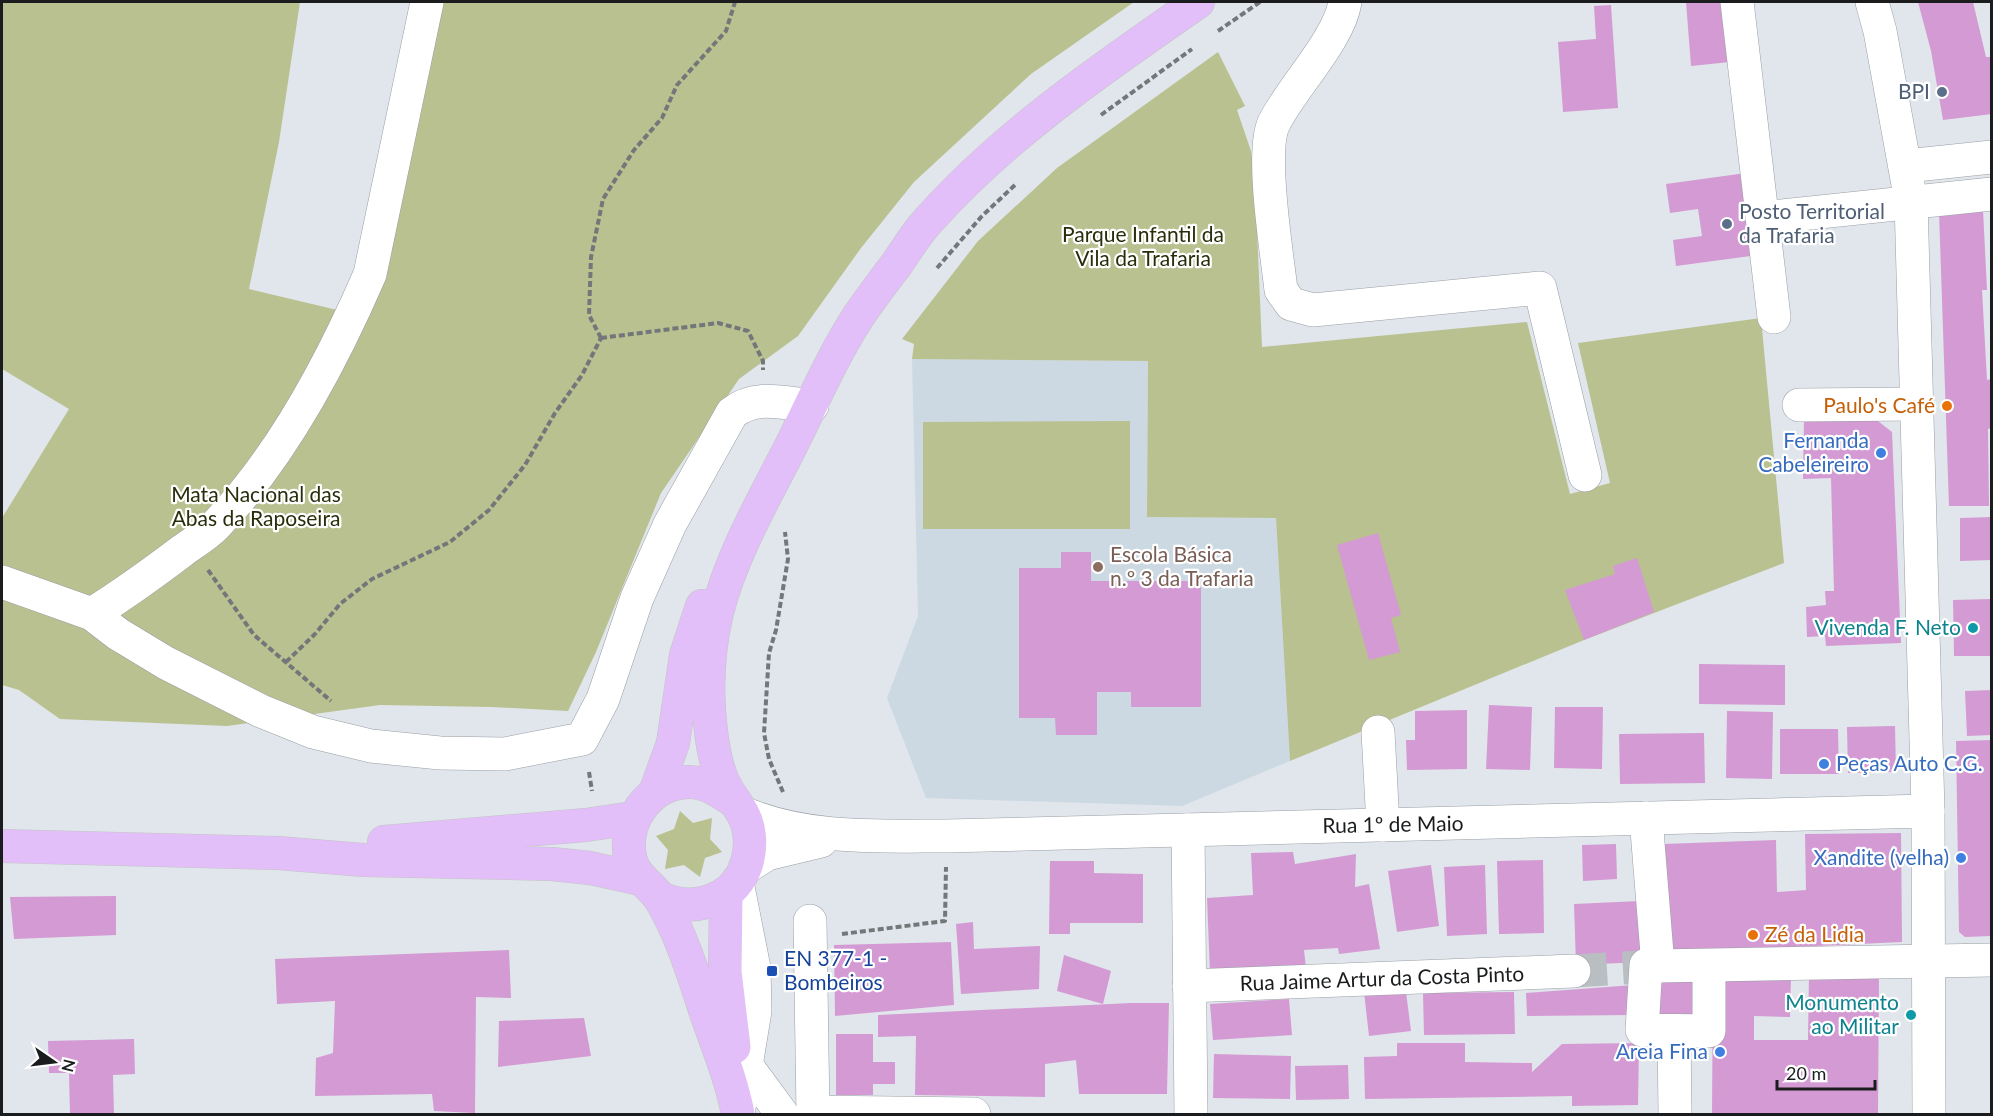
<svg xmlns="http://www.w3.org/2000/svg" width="1993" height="1116" font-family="Lato,sans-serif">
<rect width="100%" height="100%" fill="#e0e6eb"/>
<path fill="#ccd9e3" d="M 912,359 L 1148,361 L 1147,517 L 1276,518 L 1290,761 L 1182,806 L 926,798 L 887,698 L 918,616 Z"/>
<g fill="#b9c190">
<path d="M 2,2 L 300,2 L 279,142 L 249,289 L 354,314 L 371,312 L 441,2 L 1134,2 L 1031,74 L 914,182 L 861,248 L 798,336 L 739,379 L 661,493 L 596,652 L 568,711 L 492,707 L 380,705 L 227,726 L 60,719 L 19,690 L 2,685 L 2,518 L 69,409 L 2,369 Z"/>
<path d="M 1218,52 L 1245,106 L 1237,110 L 1251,151 L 1255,183 L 1262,347 L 1527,322 L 1570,494 L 1610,483 L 1578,343 L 1761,318 L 1784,563 L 1584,640 L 1290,761 L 1276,518 L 1147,517 L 1148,361 L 912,359 L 914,344 L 902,339 L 978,241 L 1057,168 Z"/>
<path d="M 1130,421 L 1130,529 L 923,529 L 923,422 Z"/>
<path d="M 680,811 L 693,823 L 712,818 L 710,839 L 722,852 L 705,858 L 700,877 L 684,865 L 665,869 L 668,850 L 656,836 L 674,829 Z"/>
</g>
<g fill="#d49ad3">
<path d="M 1686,2 L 1723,2 L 1730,62 L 1691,66 Z"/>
<path d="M 1918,2 L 1973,2 L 1986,57 L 1992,57 L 1992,114 L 1943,120 L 1931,51 Z"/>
<path d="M 1611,5 L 1618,108 L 1563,112 L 1558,42 L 1596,39 L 1594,6 Z"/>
<path d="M 1746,173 L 1758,255 L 1676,266 L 1673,240 L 1702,236 L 1698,209 L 1670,213 L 1666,184 Z"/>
<path d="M 1983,210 L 1987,290 L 1982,290 L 1987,380 L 1992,379 L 1992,428 L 1988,429 L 1989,506 L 1949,506 L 1939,212 Z"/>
<path d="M 1874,418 L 1892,432 L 1901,643 L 1826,646 L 1825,636 L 1807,637 L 1806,607 L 1826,605 L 1825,591 L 1834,591 L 1831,478 L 1803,479 L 1804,419 Z"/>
<path d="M 1992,517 L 1992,560 L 1960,561 L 1960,518 Z"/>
<path d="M 1378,533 L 1401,615 L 1391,618 L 1400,652 L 1369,660 L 1337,545 Z"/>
<path d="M 1061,552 L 1091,552 L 1091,581 L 1201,581 L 1201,707 L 1131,707 L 1131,692 L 1097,692 L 1097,735 L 1056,735 L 1055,718 L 1019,718 L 1019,568 L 1061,568 Z"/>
<path d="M 1637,558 L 1654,612 L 1584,640 L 1565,590 L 1615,574 L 1613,566 Z"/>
<path d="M 1992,599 L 1992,656 L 1954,656 L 1953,600 Z"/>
<path d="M 1699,664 L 1785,665 L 1785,705 L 1699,704 Z"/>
<path d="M 1992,690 L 1992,735 L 1967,736 L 1965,691 Z"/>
<path d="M 1489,705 L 1532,707 L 1530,770 L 1486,769 Z"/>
<path d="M 1555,707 L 1603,707 L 1602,769 L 1554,768 Z"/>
<path d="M 1467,710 L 1467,769 L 1407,770 L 1406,740 L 1415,740 L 1415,711 Z"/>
<path d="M 1727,711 L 1773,712 L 1772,779 L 1726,778 Z"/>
<path d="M 1895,726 L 1896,772 L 1848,773 L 1847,727 Z"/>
<path d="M 1780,729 L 1838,729 L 1839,774 L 1780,774 Z"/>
<path d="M 1704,733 L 1705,783 L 1620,784 L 1619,734 Z"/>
<path d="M 1992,740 L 1992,936 L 1965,937 L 1959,932 L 1956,741 Z"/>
<path d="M 1901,833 L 1902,942 L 1669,953 L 1663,844 L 1776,840 L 1777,892 L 1806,890 L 1805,834 Z"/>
<path d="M 1616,844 L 1617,879 L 1583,881 L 1582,845 Z"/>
<path d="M 1293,852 L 1295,864 L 1356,854 L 1355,887 L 1369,884 L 1380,949 L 1339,954 L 1338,948 L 1304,950 L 1306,968 L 1210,974 L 1207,898 L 1253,895 L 1251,853 Z"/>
<path d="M 1543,860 L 1544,933 L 1499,934 L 1497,861 Z"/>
<path d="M 1050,861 L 1094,861 L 1094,873 L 1143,874 L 1143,923 L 1070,923 L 1070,934 L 1049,934 Z"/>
<path d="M 1431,865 L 1439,926 L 1397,932 L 1388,871 Z"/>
<path d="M 1485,865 L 1487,934 L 1447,936 L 1444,867 Z"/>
<path d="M 116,896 L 116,935 L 14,939 L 10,897 Z"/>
<path d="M 1640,901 L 1642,962 L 1576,965 L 1574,904 Z"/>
<path d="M 973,922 L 974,949 L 1040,946 L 1039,989 L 961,994 L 956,924 Z"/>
<path d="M 951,942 L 954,1005 L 835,1016 L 834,945 Z"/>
<path d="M 509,950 L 511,998 L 476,997 L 475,1113 L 434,1111 L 432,1094 L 315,1096 L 316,1058 L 333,1053 L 335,1001 L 277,1004 L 275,959 Z"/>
<path d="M 1064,955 L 1111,971 L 1103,1004 L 1057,991 Z"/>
<path d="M 1809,972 L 1879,972 L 1878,1114 L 1712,1114 L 1713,975 L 1791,976 L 1790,1017 L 1754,1016 L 1754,1040 L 1808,1040 Z"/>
<rect x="1651" y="975" width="50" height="46"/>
<path d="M 1634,985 L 1633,1015 L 1527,1016 L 1526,993 Z"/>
<path d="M 1364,992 L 1406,992 L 1411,1031 L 1369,1036 Z"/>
<path d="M 1514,992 L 1515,1034 L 1424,1035 L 1423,993 Z"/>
<path d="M 1289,999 L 1292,1035 L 1213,1040 L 1210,1004 Z"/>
<path d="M 1131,1003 L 1169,1003 L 1167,1094 L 1079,1094 L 1076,1060 L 1045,1064 L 1045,1097 L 915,1095 L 916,1036 L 878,1037 L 878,1015 Z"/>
<path d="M 584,1018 L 591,1056 L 498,1067 L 499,1021 Z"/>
<path d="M 836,1034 L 873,1034 L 873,1062 L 895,1062 L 895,1084 L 873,1084 L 873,1095 L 836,1095 Z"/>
<path d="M 134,1039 L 135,1074 L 113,1075 L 114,1114 L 70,1114 L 69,1073 L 49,1073 L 48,1041 Z"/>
<path d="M 1397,1043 L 1465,1043 L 1465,1062 L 1532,1063 L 1532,1072 L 1562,1044 L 1639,1043 L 1638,1105 L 1572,1106 L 1572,1096 L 1365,1099 L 1364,1057 L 1397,1056 Z"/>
<path d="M 1214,1054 L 1291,1056 L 1290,1099 L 1213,1098 Z"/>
<path d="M 1348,1065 L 1349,1099 L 1296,1100 L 1295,1066 Z"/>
</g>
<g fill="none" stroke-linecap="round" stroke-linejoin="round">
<path stroke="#b8bec2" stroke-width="33" stroke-dasharray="33 16" stroke-linecap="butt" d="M 1574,971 L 1658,966"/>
<defs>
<g id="minor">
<path d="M 1345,2 C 1339,40 1292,87 1274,123 C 1260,151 1277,254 1281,290 L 1291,304 L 1313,310 L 1540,288 L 1585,475"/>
<path d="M 1737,2 L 1774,317"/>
<path d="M 1872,2 L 1880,31 L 1911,201 L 1928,811 L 1929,1114"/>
<path d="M 1906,166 L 1992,157"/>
<path d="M 1762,218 L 1992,194"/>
<path d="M 1799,405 L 1916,404"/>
<path d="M 2,582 L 92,614 L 118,634 L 166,663 L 261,711 L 313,732 L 371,746 L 440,753 L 505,754 L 582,739 L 603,699 L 637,598 L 670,524 L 732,413 C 755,394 783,403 812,406"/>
<path d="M 92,614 C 124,594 153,573 182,551 C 193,543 206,535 215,526 C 282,457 332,362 370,274 L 427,2"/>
<path d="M 1378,732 L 1383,825"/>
<path d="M 743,813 C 807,840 877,836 947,836 L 1928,811"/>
<path d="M 1646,818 L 1658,966 L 1992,960"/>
<path d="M 1188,830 L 1191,1114"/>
<path d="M 745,868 L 767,854 L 821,841"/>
<path d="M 737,882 L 754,968 L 755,1011 L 738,1114"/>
<path d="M 810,921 L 813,1114"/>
<path d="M 1646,965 L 1642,1030 L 1709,1031 L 1709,967"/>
<path d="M 1189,986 L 1574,971"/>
<path d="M 1674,1031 L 1675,1114"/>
<path d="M 746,1065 L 782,1114"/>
<path d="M 813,1112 L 974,1114"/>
</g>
<g id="major">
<path d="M 655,793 L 673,743 L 686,655 L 702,606"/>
<path d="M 731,799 C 722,793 714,787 703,784 C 658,772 619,818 631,861 C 636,879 652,885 661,900 C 681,934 693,973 705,1010 C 717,1045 731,1078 738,1114"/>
<path d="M 384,842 L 586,825 L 633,818"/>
<path d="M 2,846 L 278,853 L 363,860 L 552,864 L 590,868 L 640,879"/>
<path d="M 726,893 L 725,972 L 734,1047"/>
<path d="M 660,898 C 682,907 700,907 721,896 C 749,881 757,841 743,814 C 736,802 727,792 722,779 C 717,767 714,753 712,739 C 706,696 707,654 717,612 C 732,554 764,499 791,446 C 812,404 832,357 858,317 C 870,299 883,282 896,265 C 906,251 915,235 927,222 C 1004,135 1103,68 1198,2"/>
</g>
</defs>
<use href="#minor" stroke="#999fa4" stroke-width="34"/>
<use href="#major" stroke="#c3c4c4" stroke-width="34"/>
<g stroke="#73777a" stroke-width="4" stroke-dasharray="6 3" stroke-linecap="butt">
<path d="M 1218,31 L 1260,2"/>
<path d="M 1101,115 L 1192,49"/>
<path d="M 937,268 L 982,216 L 1016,184"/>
<path d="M 601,338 L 589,315 L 591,257 L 603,199 L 634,150 L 662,118 L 677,85 L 726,31 L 735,2"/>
<path d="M 601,338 L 718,323 L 748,331 L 763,361 L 763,370"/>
<path d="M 208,570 L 254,635 L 331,701"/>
<path d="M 286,662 L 315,634 L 340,604 L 372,579 L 450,542 L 489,510 L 525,465 L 555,413 L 582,375 L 601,338"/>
<path d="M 589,772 L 592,791"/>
<path d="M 783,792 L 769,759 L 764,733 L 769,653 L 776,630 L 788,559 L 785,532"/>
<path d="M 842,934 L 945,921 L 946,867"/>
</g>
<use href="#minor" stroke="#fff" stroke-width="33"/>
<use href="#major" stroke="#e3bff9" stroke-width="33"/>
</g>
<g fill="#5c6f8a" stroke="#fff" stroke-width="2">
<circle cx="1942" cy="92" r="6"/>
<circle cx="1727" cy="224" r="6"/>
</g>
<g fill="#e8710a" stroke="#fff" stroke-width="2">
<circle cx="1947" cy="406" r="6"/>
<circle cx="1753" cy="935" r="6"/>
</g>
<g fill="#3f7fe0" stroke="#fff" stroke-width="2">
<circle cx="1881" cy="453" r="6"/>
<circle cx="1824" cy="764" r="6"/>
<circle cx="1961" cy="858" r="6"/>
<circle cx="1720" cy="1052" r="6"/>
</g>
<circle fill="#8d6e63" stroke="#fff" stroke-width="2" cx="1098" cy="567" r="6"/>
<g fill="#0f9aa8" stroke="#fff" stroke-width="2">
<circle cx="1973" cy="628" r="6"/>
<circle cx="1911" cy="1015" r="6"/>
</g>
<rect fill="#1a4fb4" stroke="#fff" stroke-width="2" x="766" y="965" width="12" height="12" rx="3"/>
<g text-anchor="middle" stroke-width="4.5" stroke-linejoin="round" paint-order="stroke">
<g font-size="21" fill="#4e5e75" stroke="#fff" text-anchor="end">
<text x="1930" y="99">BPI</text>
<text x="1739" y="219" text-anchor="start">Posto Territorial<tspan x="1739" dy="24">da Trafaria</tspan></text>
</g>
<g font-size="21" fill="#282d0a" stroke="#fff">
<text x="1143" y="242">Parque Infantil da<tspan x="1143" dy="24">Vila da Trafaria</tspan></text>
<text x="256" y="502">Mata Nacional das<tspan x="256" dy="24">Abas da Raposeira</tspan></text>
</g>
<g font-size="21" fill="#c56008" stroke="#fff" text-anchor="end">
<text x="1935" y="413">Paulo's Café</text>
<text x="1765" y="942" text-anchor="start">Zé da Lidia</text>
</g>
<g font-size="21" fill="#366cbe" stroke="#fff" text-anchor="end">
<text x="1869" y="448">Fernanda<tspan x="1869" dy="24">Cabeleireiro</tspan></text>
<text x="1836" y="771" text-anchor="start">Peças Auto C.G.</text>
<text x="1949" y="865">Xandite (velha)</text>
<text x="1708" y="1059">Areia Fina</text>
</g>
<g font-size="21" fill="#785e54" stroke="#fff" text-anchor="start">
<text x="1110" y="562">Escola Básica<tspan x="1110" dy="24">n.º 3 da Trafaria</tspan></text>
</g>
<g font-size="21" fill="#0d838f" stroke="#fff" text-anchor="end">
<text x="1961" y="635">Vivenda F. Neto</text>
<text x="1899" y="1010">Monumento<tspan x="1899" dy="24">ao Militar</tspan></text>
</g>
<g font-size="21" fill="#1a1c1e" stroke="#fff">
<text transform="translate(1393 825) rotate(-1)" y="7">Rua 1º de Maio</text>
<text transform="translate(1382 979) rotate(-2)" y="7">Rua Jaime Artur da Costa Pinto</text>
</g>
<g font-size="21" fill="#164399" stroke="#fff" text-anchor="start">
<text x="784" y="966">EN 377-1 -<tspan x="784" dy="24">Bombeiros</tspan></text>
</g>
</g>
<rect width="1993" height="1116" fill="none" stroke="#1a1c1e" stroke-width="6"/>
<g transform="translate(54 1062) rotate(104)" stroke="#ffffff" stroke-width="4.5" paint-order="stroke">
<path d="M0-4.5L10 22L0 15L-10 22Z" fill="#1a1c1e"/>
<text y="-9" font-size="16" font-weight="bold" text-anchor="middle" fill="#1a1c1e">N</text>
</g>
<path d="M1777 1080v9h98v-9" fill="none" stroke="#1a1c1e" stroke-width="3"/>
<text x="1786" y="1080" font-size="18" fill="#1a1c1e" stroke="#ffffff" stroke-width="4.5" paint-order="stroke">20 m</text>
</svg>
